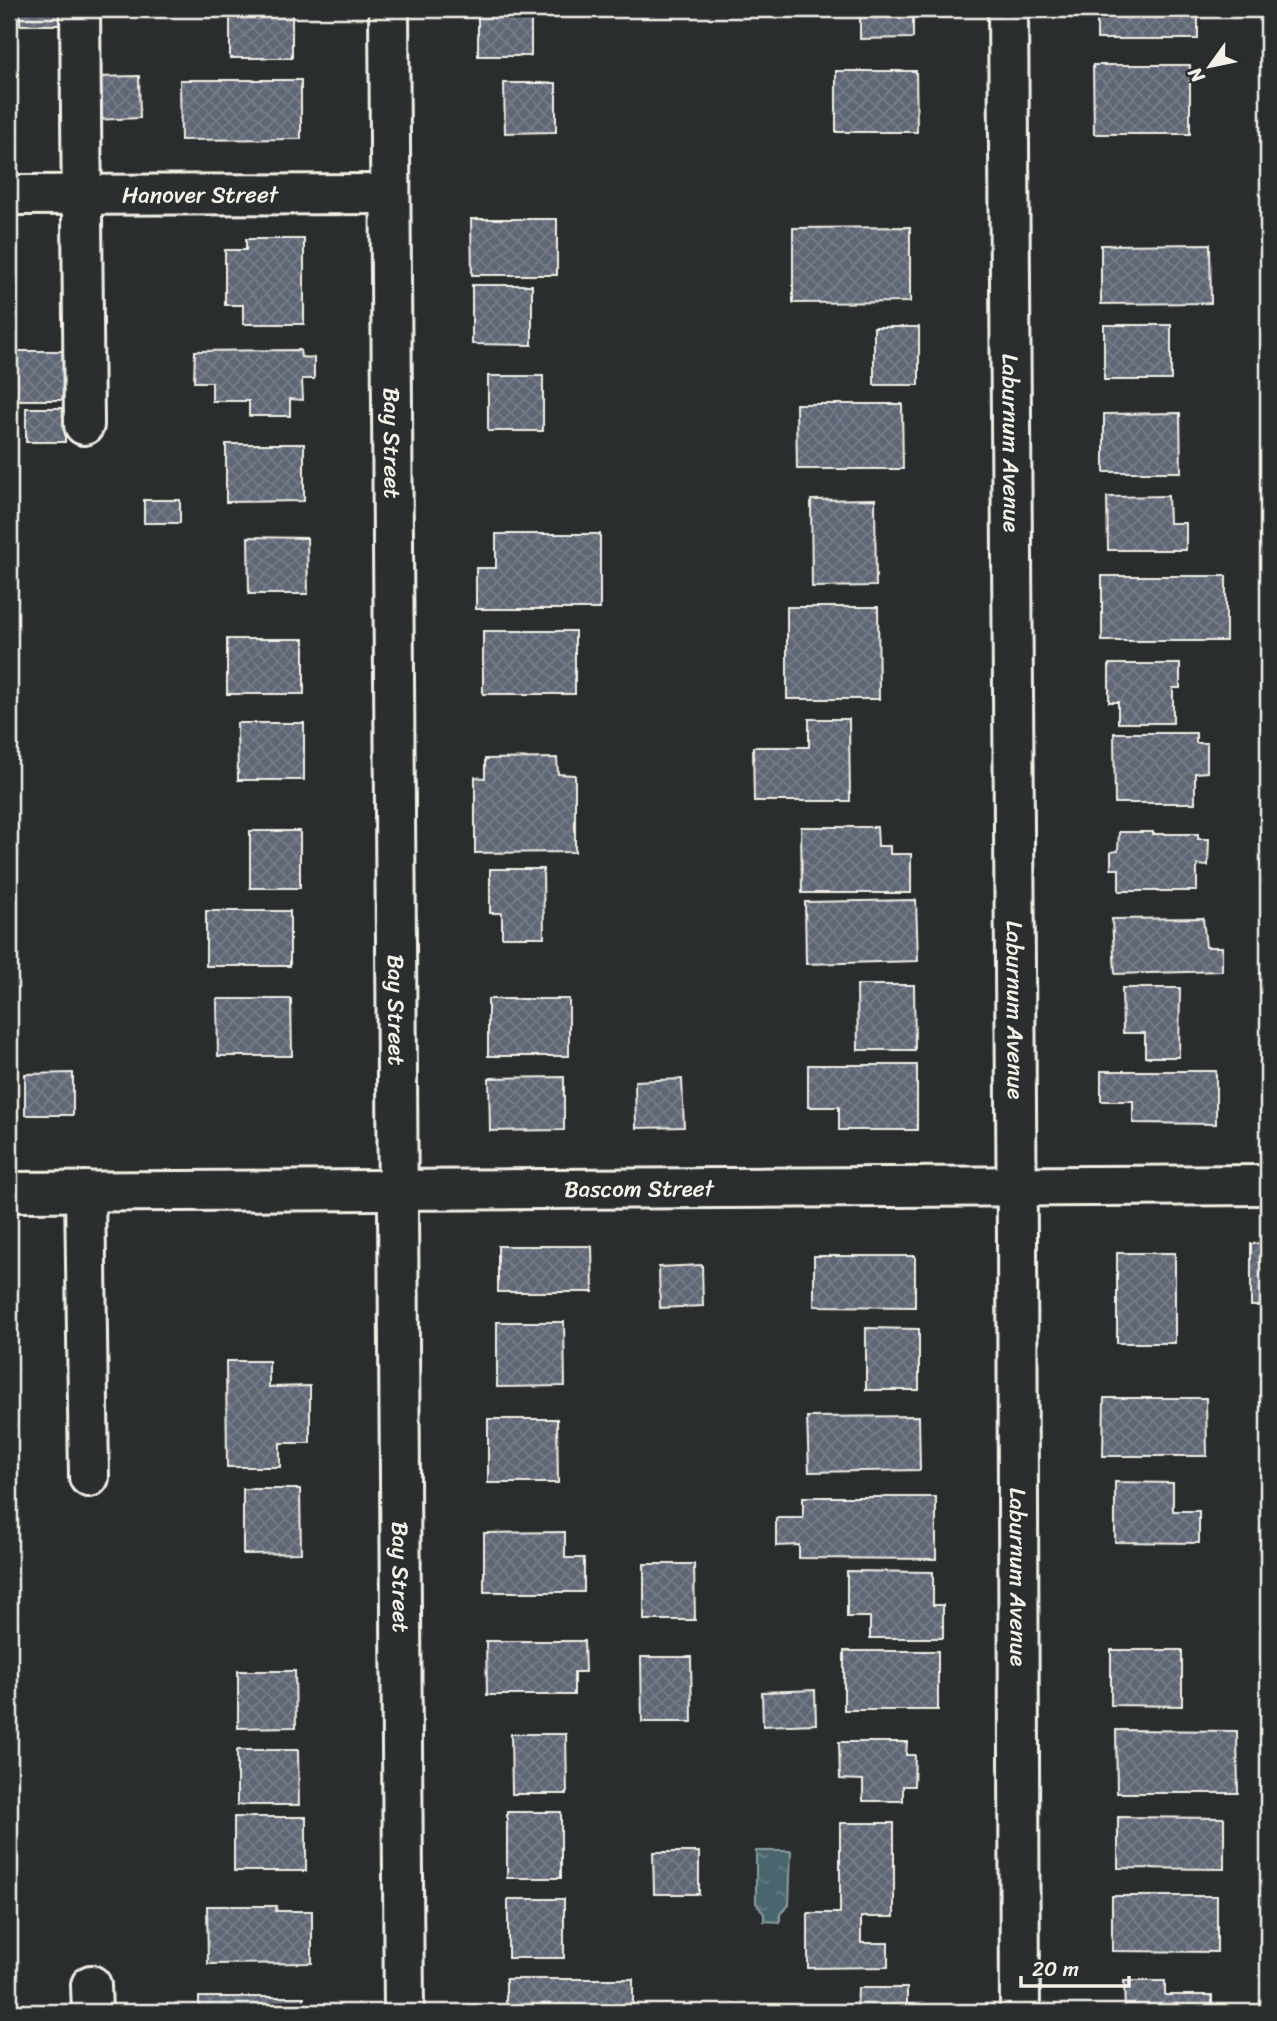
<svg xmlns="http://www.w3.org/2000/svg" width="1277" height="2021" font-family="Sriracha,sans-serif">
<defs>
<pattern id="water-ripples" width="26" height="14" patternUnits="userSpaceOnUse" patternTransform="scale(1.75)"><rect width="26" height="14" fill="#4a666e"/><path d="M2 4q2-2 4 0t4 0M15 11q2-2 4 0t4 0" fill="none" stroke="#657c83"/></pattern>
<pattern id="building-cross-hatch" width="8" height="8" patternUnits="userSpaceOnUse" patternTransform="scale(1.75)"><rect width="8" height="8" fill="#5f6674"/><path d="M0 0l8 8M0 8l8-8" fill="none" stroke="#777c88"/></pattern>
</defs>
<rect width="100%" height="100%" fill="#2a2d2e"/>
<filter id="ink" filterUnits="userSpaceOnUse"><feTurbulence type="fractalNoise" baseFrequency=".0143" numOctaves="2"/><feDisplacementMap in="SourceGraphic" scale="14" xChannelSelector="R" yChannelSelector="G"/><feConvolveMatrix kernelMatrix="1 2 1 2 8 2 1 2 1" color-interpolation-filters="sRGB"/></filter>
<g filter="url(#ink)">
<path fill="url(#water-ripples)" stroke="#8e9e9f" stroke-width="2" d="M 756,1851 L 791,1851 L 789,1905 L 780,1914 L 780,1922 L 764,1921 L 764,1914 L 756,1903 Z"/>
<g fill="url(#building-cross-hatch)" stroke="#f4f1e8" stroke-width="2">
<rect x="20" y="9" width="39" height="16"/>
<rect x="230" y="9" width="62" height="49"/>
<rect x="478" y="9" width="53" height="47"/>
<path d="M 860,9 L 913,9 L 913,38 L 860,39 Z"/>
<rect x="1097" y="9" width="101" height="30"/>
<path d="M 1093,65 L 1190,65 L 1190,134 L 1094,134 Z"/>
<path d="M 836,71 L 916,71 L 917,132 L 836,132 Z"/>
<path d="M 139,76 L 140,118 L 94,120 L 93,77 Z"/>
<path d="M 180,80 L 301,80 L 301,139 L 181,140 Z"/>
<path d="M 504,83 L 556,83 L 556,132 L 505,133 Z"/>
<path d="M 471,219 L 557,219 L 557,275 L 472,275 Z"/>
<path d="M 910,227 L 910,302 L 793,303 L 793,228 Z"/>
<path d="M 246,239 L 304,239 L 304,324 L 243,324 L 243,305 L 225,305 L 225,250 L 246,250 Z"/>
<path d="M 1210,244 L 1211,303 L 1101,304 L 1101,245 Z"/>
<path d="M 472,285 L 532,285 L 532,345 L 472,344 Z"/>
<rect x="1104" y="325" width="67" height="55"/>
<rect x="874" y="327" width="45" height="58"/>
<path d="M 300,350 L 301,357 L 314,358 L 314,379 L 302,379 L 303,400 L 290,399 L 290,416 L 249,416 L 249,401 L 212,401 L 212,382 L 194,382 L 195,351 Z"/>
<rect x="9" y="351" width="56" height="49"/>
<rect x="488" y="376" width="55" height="55"/>
<path d="M 796,404 L 902,404 L 903,469 L 797,469 Z"/>
<rect x="26" y="408" width="39" height="34"/>
<path d="M 1180,413 L 1181,472 L 1104,472 L 1104,414 Z"/>
<path d="M 226,444 L 304,444 L 304,501 L 226,502 Z"/>
<path d="M 1168,496 L 1169,523 L 1186,523 L 1186,550 L 1108,550 L 1107,497 Z"/>
<path d="M 875,499 L 876,586 L 812,587 L 811,500 Z"/>
<rect x="144" y="500" width="36" height="23"/>
<path d="M 496,534 L 600,534 L 600,609 L 476,609 L 476,568 L 496,568 Z"/>
<path d="M 248,537 L 307,538 L 308,594 L 249,594 Z"/>
<rect x="1102" y="576" width="124" height="65"/>
<path d="M 787,607 L 878,607 L 879,699 L 787,699 Z"/>
<rect x="483" y="631" width="92" height="63"/>
<rect x="227" y="639" width="77" height="55"/>
<path d="M 1109,664 L 1180,664 L 1180,688 L 1173,688 L 1173,723 L 1118,723 L 1118,702 L 1109,702 Z"/>
<path d="M 809,719 L 849,719 L 850,801 L 754,801 L 753,747 L 809,747 Z"/>
<path d="M 237,723 L 304,723 L 304,780 L 238,780 Z"/>
<path d="M 1114,733 L 1196,733 L 1196,743 L 1207,743 L 1207,772 L 1195,773 L 1195,803 L 1115,803 Z"/>
<path d="M 557,758 L 558,774 L 575,775 L 575,852 L 475,853 L 475,777 L 485,778 L 485,759 Z"/>
<path d="M 801,827 L 877,827 L 878,846 L 890,846 L 890,854 L 911,854 L 911,893 L 802,893 Z"/>
<rect x="250" y="831" width="50" height="57"/>
<path d="M 1119,832 L 1153,832 L 1153,834 L 1198,834 L 1198,839 L 1209,839 L 1208,866 L 1197,865 L 1197,891 L 1119,891 L 1119,869 L 1111,869 L 1111,852 L 1118,851 Z"/>
<path d="M 490,869 L 543,869 L 544,937 L 502,937 L 502,913 L 490,913 Z"/>
<path d="M 916,900 L 918,961 L 806,964 L 805,902 Z"/>
<rect x="206" y="911" width="84" height="55"/>
<path d="M 1203,918 L 1206,947 L 1222,947 L 1222,971 L 1115,974 L 1112,919 Z"/>
<path d="M 857,985 L 914,985 L 915,1050 L 858,1050 Z"/>
<path d="M 1122,988 L 1180,988 L 1179,1057 L 1145,1057 L 1145,1033 L 1123,1033 Z"/>
<path d="M 217,999 L 291,999 L 292,1056 L 218,1056 Z"/>
<rect x="488" y="999" width="81" height="57"/>
<path d="M 808,1065 L 917,1065 L 917,1130 L 839,1130 L 839,1107 L 808,1107 Z"/>
<path d="M 1101,1071 L 1216,1071 L 1216,1124 L 1133,1123 L 1133,1101 L 1101,1101 Z"/>
<path d="M 73,1073 L 73,1115 L 25,1115 L 25,1074 Z"/>
<path d="M 564,1077 L 564,1130 L 490,1131 L 489,1078 Z"/>
<path d="M 682,1079 L 684,1127 L 636,1128 L 635,1081 Z"/>
<path d="M 1268,1243 L 1268,1306 L 1251,1306 L 1251,1244 Z"/>
<path d="M 498,1246 L 592,1246 L 593,1292 L 498,1292 Z"/>
<rect x="1117" y="1253" width="58" height="90"/>
<path d="M 814,1256 L 915,1256 L 915,1307 L 814,1306 Z"/>
<path d="M 702,1265 L 703,1306 L 660,1308 L 659,1267 Z"/>
<path d="M 497,1322 L 564,1322 L 565,1386 L 497,1387 Z"/>
<path d="M 866,1328 L 919,1329 L 919,1390 L 866,1390 Z"/>
<path d="M 226,1361 L 269,1361 L 269,1387 L 310,1386 L 310,1443 L 280,1443 L 280,1467 L 227,1467 Z"/>
<path d="M 1104,1398 L 1206,1398 L 1207,1456 L 1103,1456 Z"/>
<rect x="9" y="1414" width="3" height="27"/>
<path d="M 919,1416 L 920,1470 L 809,1472 L 807,1417 Z"/>
<path d="M 488,1419 L 557,1419 L 558,1483 L 488,1483 Z"/>
<path d="M 1115,1482 L 1173,1483 L 1173,1511 L 1199,1511 L 1199,1543 L 1115,1542 Z"/>
<path d="M 243,1489 L 300,1489 L 301,1553 L 243,1554 Z"/>
<path d="M 803,1497 L 936,1497 L 936,1559 L 799,1558 L 799,1545 L 776,1546 L 776,1518 L 803,1518 Z"/>
<path d="M 565,1532 L 565,1558 L 584,1558 L 584,1592 L 484,1592 L 484,1533 Z"/>
<path d="M 644,1564 L 694,1564 L 695,1620 L 644,1620 Z"/>
<path d="M 847,1571 L 933,1572 L 933,1605 L 943,1605 L 943,1638 L 870,1638 L 870,1617 L 847,1617 Z"/>
<rect x="9" y="1583" width="2" height="30"/>
<path d="M 486,1641 L 584,1641 L 585,1672 L 574,1672 L 574,1695 L 487,1695 Z"/>
<path d="M 1111,1650 L 1182,1650 L 1182,1706 L 1111,1705 Z"/>
<rect x="844" y="1651" width="94" height="59"/>
<path d="M 641,1657 L 691,1657 L 692,1722 L 642,1722 Z"/>
<path d="M 238,1671 L 295,1671 L 296,1727 L 238,1728 Z"/>
<path d="M 815,1690 L 816,1724 L 763,1726 L 762,1692 Z"/>
<path d="M 1116,1730 L 1237,1731 L 1238,1793 L 1117,1793 Z"/>
<path d="M 511,1734 L 566,1734 L 567,1794 L 512,1794 Z"/>
<path d="M 839,1742 L 907,1742 L 906,1755 L 915,1755 L 914,1786 L 903,1786 L 903,1801 L 863,1801 L 863,1780 L 840,1779 Z"/>
<path d="M 237,1750 L 298,1750 L 299,1805 L 237,1805 Z"/>
<rect x="507" y="1812" width="54" height="66"/>
<rect x="234" y="1817" width="72" height="54"/>
<path d="M 1118,1817 L 1224,1818 L 1224,1869 L 1118,1868 Z"/>
<path d="M 840,1823 L 894,1823 L 894,1917 L 861,1917 L 861,1943 L 888,1943 L 888,1967 L 808,1968 L 808,1913 L 840,1913 Z"/>
<path d="M 653,1852 L 699,1852 L 699,1894 L 654,1894 Z"/>
<path d="M 1112,1896 L 1217,1896 L 1217,1952 L 1112,1951 Z"/>
<rect x="508" y="1899" width="56" height="59"/>
<path d="M 207,1906 L 277,1906 L 276,1911 L 312,1911 L 312,1963 L 208,1964 Z"/>
<rect x="506" y="1979" width="127" height="33"/>
<path d="M 1124,1981 L 1165,1981 L 1165,1995 L 1212,1995 L 1212,2012 L 1125,2012 Z"/>
<path d="M 858,1988 L 907,1988 L 907,2012 L 857,2012 Z"/>
<rect x="199" y="1997" width="105" height="15"/>
<rect x="25" y="2008" width="43" height="4"/>
</g>
<g fill="none" stroke-linecap="round" stroke-linejoin="round">
<defs>
<g id="minor">
<path d="M 80,9 L 84,425"/>
<path id="s1" d="M 389,9 L 404,2012"/>
<path id="s2" d="M 1008,9 L 1017,1238 L 1020,2012"/>
<path id="s3" d="M 9,195 L 390,194"/>
<path d="M 85,1191 L 89,1477"/>
<path id="s4" d="M 9,1192 L 1268,1185"/>
<path d="M 91,1985 L 92,2012"/>
</g>
</defs>
<use href="#minor" stroke="#f4f1e8" stroke-width="44"/>
<use href="#minor" stroke="#2a2d2e" stroke-width="38"/>
</g>
</g>
<g text-anchor="middle" stroke-width="7" stroke-linejoin="round" paint-order="stroke">
<g font-size="23" fill="#f4f1e8" stroke="#2a2d2e">
<text dy="8" stroke="none"><textPath href="#s3" startOffset="191">Hanover Street</textPath></text>
<text dy="8" stroke="none"><textPath href="#s1" startOffset="434">Bay Street</textPath></text>
<text dy="8" stroke="none"><textPath href="#s2" startOffset="434">Laburnum Avenue</textPath></text>
<text dy="8" stroke="none"><textPath href="#s2" startOffset="1001">Laburnum Avenue</textPath></text>
<text dy="8" stroke="none"><textPath href="#s1" startOffset="1001">Bay Street</textPath></text>
<text dy="8" stroke="none"><textPath href="#s4" startOffset="630">Bascom Street</textPath></text>
<text dy="8" stroke="none"><textPath href="#s1" startOffset="1568">Bay Street</textPath></text>
<text dy="8" stroke="none"><textPath href="#s2" startOffset="1568">Laburnum Avenue</textPath></text>
</g>
</g>
<rect width="1277" height="2021" fill="none" stroke="#2a2d2e" stroke-width="35"/>
<rect x="18" y="18" width="1242" height="1986" fill="none" stroke="#f4f1e8" stroke-width="2.5" filter="url(#ink)"/>
<g transform="translate(1210 66) rotate(237)" stroke="#2a2d2e" stroke-width="5" paint-order="stroke">
<path d="M0-5L12 26L0 18L-12 26Z" fill="#f4f1e8"/>
<text y="-10" font-size="19" font-weight="bold" text-anchor="middle" fill="#f4f1e8">N</text>
</g>
<path d="M1021 1976v10h108v-10" fill="none" stroke="#f4f1e8" stroke-width="3.5"/>
<text x="1032" y="1976" font-size="21" fill="#f4f1e8" stroke="#2a2d2e" stroke-width="5" paint-order="stroke">20 m</text>
</svg>
